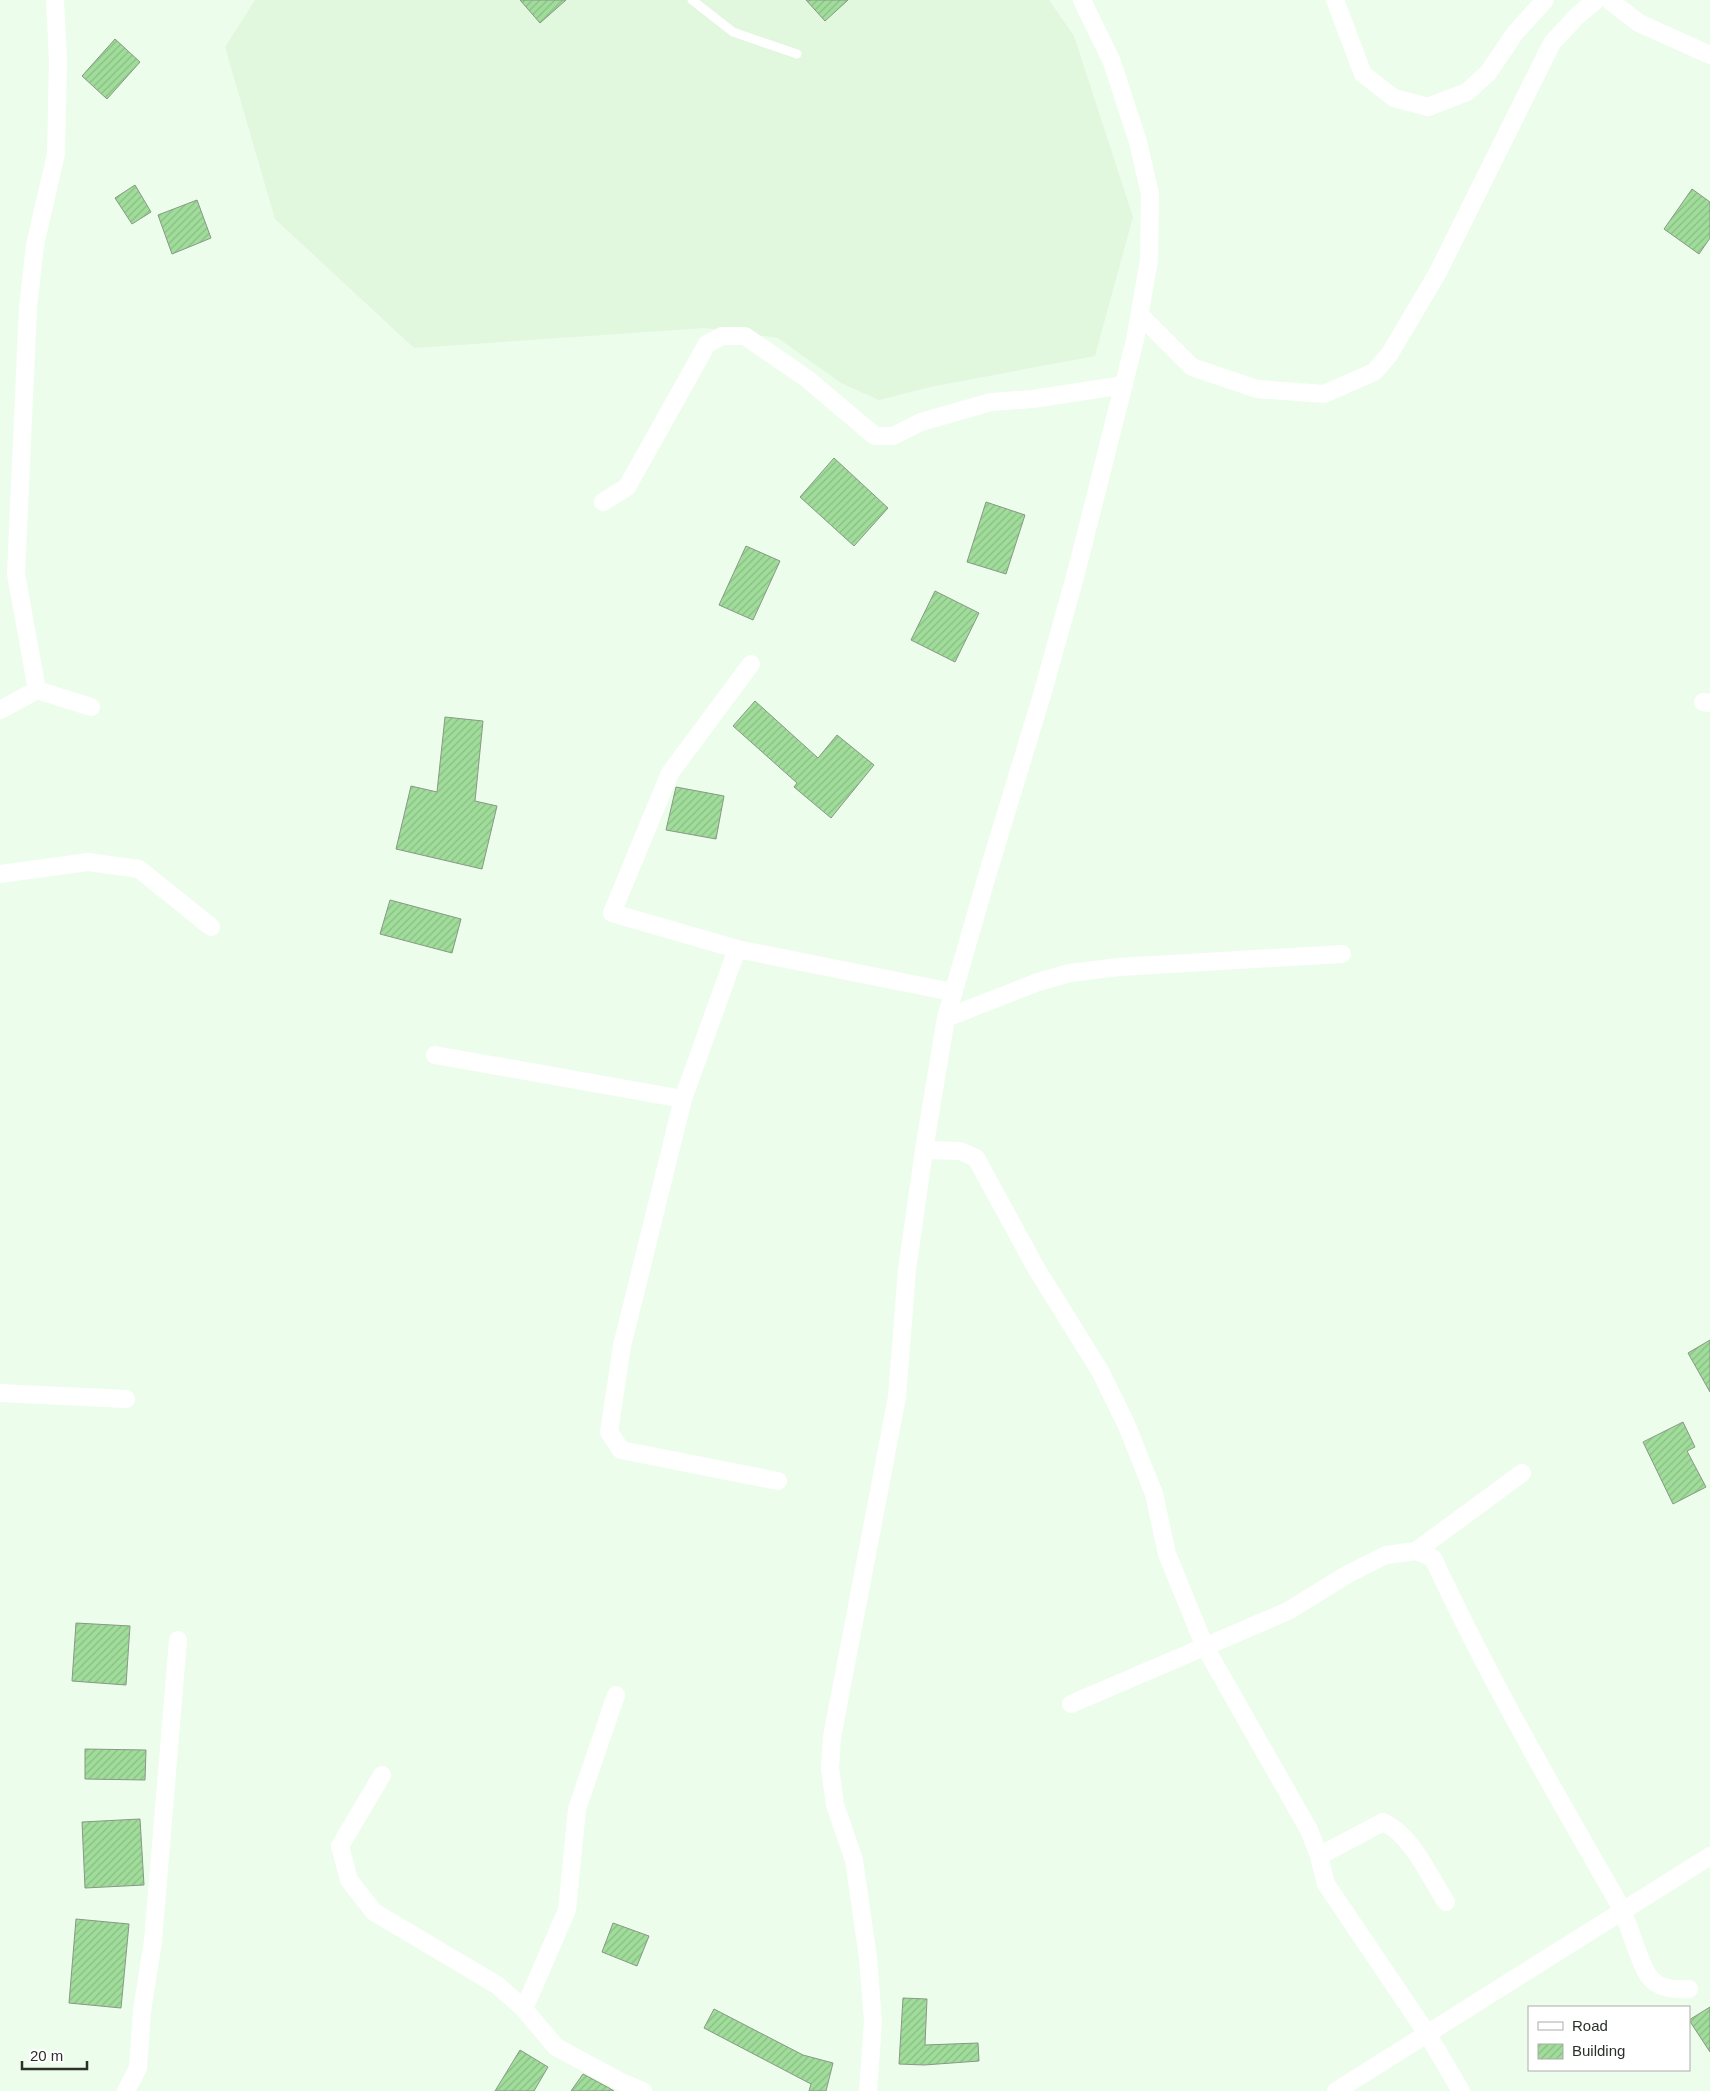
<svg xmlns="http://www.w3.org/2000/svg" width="1710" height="2091" font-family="Helvetica,sans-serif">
<defs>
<pattern id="building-hatch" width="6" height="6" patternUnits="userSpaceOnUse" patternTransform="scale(1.25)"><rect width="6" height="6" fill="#a0dc9a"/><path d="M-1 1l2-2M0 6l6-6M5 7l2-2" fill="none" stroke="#8abd85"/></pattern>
</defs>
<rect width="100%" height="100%" fill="#edfdeb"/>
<path fill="#e1f7de" d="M 255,0 L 1049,0 L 1074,36 L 1133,217 L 1095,356 L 930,387 L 879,400 L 841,383 L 778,338 L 705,328 L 414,348 L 275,219 L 225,47 Z"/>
<g fill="url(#building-hatch)" stroke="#899887">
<path d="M 520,0 L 566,0 L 540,23 Z"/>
<path d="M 806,0 L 848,0 L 825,21 Z"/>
<path d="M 115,39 L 140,62 L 107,99 L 82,76 Z"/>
<path d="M 135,185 L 151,212 L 132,224 L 115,198 Z"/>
<path d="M 1692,189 L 1710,202 L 1710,238 L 1699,254 L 1664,229 Z"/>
<path d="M 197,200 L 211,238 L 172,254 L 158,215 Z"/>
<path d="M 834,458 L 888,508 L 854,546 L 800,497 Z"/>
<path d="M 986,502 L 1025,515 L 1006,574 L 967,562 Z"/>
<path d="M 746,546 L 780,561 L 753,620 L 719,605 Z"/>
<path d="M 935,591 L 979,613 L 955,662 L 911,640 Z"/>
<path d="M 755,701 L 818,758 L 837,735 L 874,765 L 831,818 L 794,787 L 797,783 L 733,726 Z"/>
<path d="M 445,717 L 483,721 L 475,801 L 497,806 L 482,869 L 396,849 L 411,786 L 437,792 Z"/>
<path d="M 676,787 L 724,796 L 716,839 L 666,830 Z"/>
<path d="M 390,900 L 461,919 L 452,953 L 380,934 Z"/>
<path d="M 1710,1340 L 1710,1392 L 1688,1353 Z"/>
<path d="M 1683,1422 L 1695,1447 L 1687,1451 L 1706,1487 L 1673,1504 L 1643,1442 Z"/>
<path d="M 76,1623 L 130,1626 L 126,1685 L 72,1681 Z"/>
<path d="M 85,1749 L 146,1750 L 145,1780 L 85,1779 Z"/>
<path d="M 140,1819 L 144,1885 L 85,1888 L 82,1822 Z"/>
<path d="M 76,1919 L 129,1924 L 121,2008 L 69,2003 Z"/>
<path d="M 613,1923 L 649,1936 L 637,1966 L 602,1952 Z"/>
<path d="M 903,1998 L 927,1999 L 925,2045 L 978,2043 L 979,2061 L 924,2065 L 899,2064 Z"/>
<path d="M 1710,2007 L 1710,2052 L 1689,2020 Z"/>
<path d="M 714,2009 L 803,2055 L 833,2063 L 826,2091 L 809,2091 L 811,2084 L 704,2028 Z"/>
<path d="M 520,2050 L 548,2067 L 534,2091 L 495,2091 Z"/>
<path d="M 583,2074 L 609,2088 L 614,2091 L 571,2091 Z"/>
</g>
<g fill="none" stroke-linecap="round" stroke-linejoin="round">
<path stroke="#fff" stroke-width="9" d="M 692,0 L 733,32 L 797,54"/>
<g stroke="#fff" stroke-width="18">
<path d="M 1335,0 L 1363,74 L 1394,98 L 1428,107 L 1467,92 L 1488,73 L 1515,33 L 1545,0"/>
<path d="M 1609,0 L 1639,23 L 1710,55"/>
<path d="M 1140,315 L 1192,367 L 1257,389 L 1324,394 L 1374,372 L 1389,355 L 1437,274 L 1552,43 L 1577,16 L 1596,0"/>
<path d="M 603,502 L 627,487 L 707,344 L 722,336 L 745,336 L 806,378 L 875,436 L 893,436 L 921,422 L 991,402 L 1033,399 L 1124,385"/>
<path d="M 751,664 L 670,773 L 612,913 L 737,949 L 952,992"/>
<path d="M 37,690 L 16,574 L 28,308 L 35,245 L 56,154 L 58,60 L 55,0"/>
<path d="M 1703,702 L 1710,703"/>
<path d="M 0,710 L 37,690 L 91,707"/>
<path d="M 0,874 L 88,862 L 139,869 L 211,927"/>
<path d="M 737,949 L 683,1099 L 622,1346 L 609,1432 L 621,1450 L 778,1481"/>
<path d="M 946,1018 L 1038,982 L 1070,973 L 1119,967 L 1342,954"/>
<path d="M 435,1055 L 683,1099"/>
<path d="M 924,1150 L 960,1151 L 976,1158 L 1036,1268 L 1100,1371 L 1127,1426 L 1154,1494 L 1167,1554 L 1205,1647 L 1309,1830 L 1319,1856 L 1326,1884 L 1428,2035 L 1461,2091"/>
<path d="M 0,1393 L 126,1399"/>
<path d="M 1416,1551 L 1522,1473"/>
<path d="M 1071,1704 L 1288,1611 L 1348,1574 L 1386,1555 L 1416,1551 L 1433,1558 C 1488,1677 1553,1789 1618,1902 C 1630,1924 1636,1955 1648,1975 C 1657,1989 1675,1990 1689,1989"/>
<path d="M 382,1775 L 340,1846 L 349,1880 L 374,1912 L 497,1985 L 524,2009 L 556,2047 L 621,2082 L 643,2091"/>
<path d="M 1319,1856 L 1383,1822 C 1412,1835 1429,1876 1446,1902"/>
<path d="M 524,2009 L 567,1910 L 577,1809 L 616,1695"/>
<path d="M 126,2091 L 138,2068 L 142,2011 L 153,1941 L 178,1640"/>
<path d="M 868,2091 L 873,2022 L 868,1958 L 854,1860 L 835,1805 L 830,1768 L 832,1737 L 897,1397 L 907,1270 L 924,1150 L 946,1018 L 989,869 L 1042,695 L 1076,573 L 1135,340 L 1149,260 L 1150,194 L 1138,142 L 1112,62 L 1082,0"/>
<path d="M 1336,2091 L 1710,1856"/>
</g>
</g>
<rect x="1528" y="2006" width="162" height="65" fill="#ffffff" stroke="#aaadaa"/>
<rect x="1538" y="2022" width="25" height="8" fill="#ffffff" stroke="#aaadaa"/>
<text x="1572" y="2031" font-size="15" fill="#2b312a">Road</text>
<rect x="1538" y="2044" width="25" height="15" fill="url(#building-hatch)" stroke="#aaadaa"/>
<text x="1572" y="2056" font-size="15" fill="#2b312a">Building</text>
<path d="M22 2061v8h65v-8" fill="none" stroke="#2b312a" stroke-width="2.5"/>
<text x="30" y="2061" font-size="15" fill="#2b312a" stroke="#ffffff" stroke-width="4" paint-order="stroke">20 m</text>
</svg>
